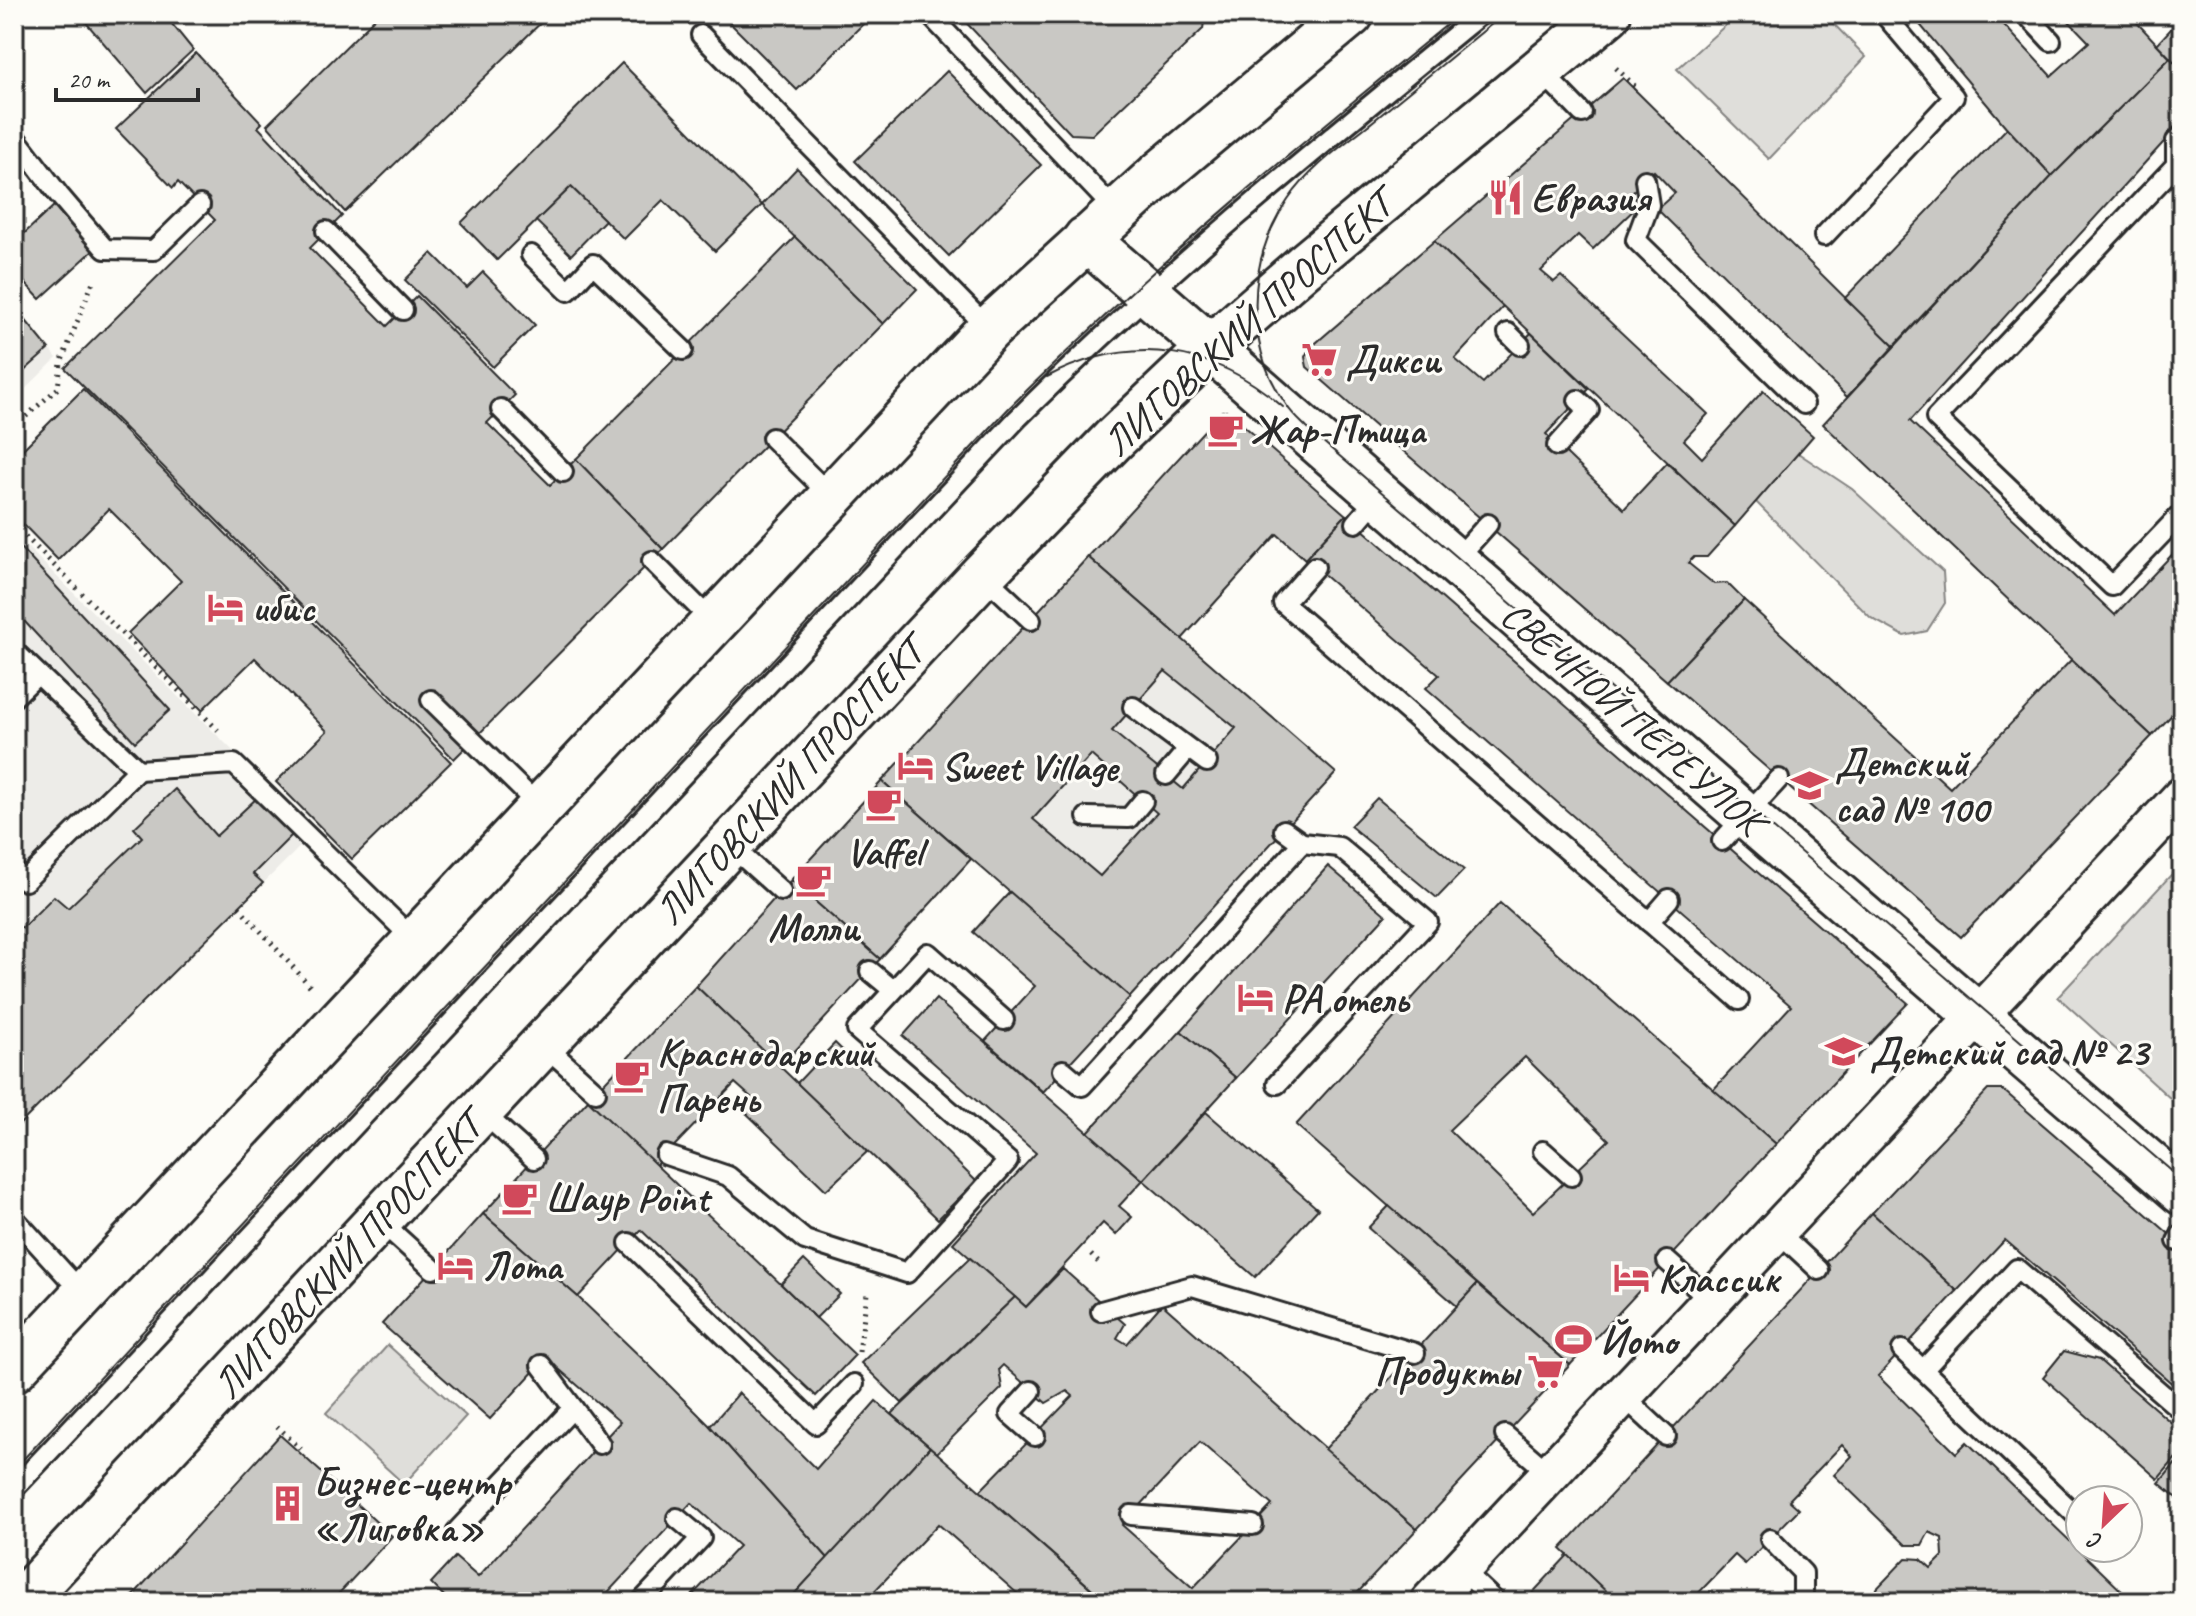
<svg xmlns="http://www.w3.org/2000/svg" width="2196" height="1616" font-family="Caveat,sans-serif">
<rect width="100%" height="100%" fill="#fdfcf7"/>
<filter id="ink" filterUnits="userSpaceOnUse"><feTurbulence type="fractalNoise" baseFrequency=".0125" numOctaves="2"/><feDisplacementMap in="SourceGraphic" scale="16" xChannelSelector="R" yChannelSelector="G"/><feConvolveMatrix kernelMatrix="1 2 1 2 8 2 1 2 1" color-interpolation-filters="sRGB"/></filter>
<g filter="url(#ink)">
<g fill="#edece8">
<path d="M 14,306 L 57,358 L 14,400 Z"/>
<path d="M 14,534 L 315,832 L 14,1130 Z"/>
<path d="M 1087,556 L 1257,704 L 1183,789 L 1157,813 L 1052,929 L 881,781 Z"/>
</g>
<g fill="#dfdeda" stroke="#858482" stroke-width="2">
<path d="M 1738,14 L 1824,14 L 1866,57 L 1769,159 L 1677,69 Z"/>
<path d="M 1798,453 L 1852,489 L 1943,572 L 1945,603 L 1927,631 L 1904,636 L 1871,618 L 1756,502 Z"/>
<path d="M 2182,863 L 2182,1109 L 2058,997 Z"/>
<path d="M 388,1345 L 466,1416 L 404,1484 L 326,1413 Z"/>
</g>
<g fill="#c9c8c4" stroke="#2b2b2b" stroke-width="2" fill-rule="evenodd">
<path d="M 14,14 L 27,14 L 14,25 Z"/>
<path d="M 88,14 L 164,14 L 193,50 L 147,93 L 82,18 Z"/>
<path d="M 379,14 L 550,14 L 345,212 L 267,125 Z"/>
<path d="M 721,14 L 873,14 L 797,90 Z"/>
<path d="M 958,14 L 1205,14 L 1203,29 L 1092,135 L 1071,134 Z"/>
<path d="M 1911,14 L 1994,14 L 2051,76 L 2089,42 L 2062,14 L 2129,14 L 2170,58 L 2052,176 L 2007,128 Z"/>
<path d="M 2182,17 L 2182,70 L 2157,44 Z"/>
<path d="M 196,53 L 262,123 L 258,127 L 342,216 L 310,248 L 387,326 L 417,296 L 515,395 L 487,423 L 550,485 L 576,459 L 663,549 L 454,759 L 65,368 L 215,220 L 178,182 L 173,188 L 116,129 Z"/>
<path d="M 2170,58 L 2182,70 L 2182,122 L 1910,421 L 2115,615 L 2182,544 L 2182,704 L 2152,736 L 1823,424 L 2052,176 Z"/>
<path d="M 622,63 L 762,205 L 715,251 L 663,200 L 624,239 L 571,187 L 497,260 L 461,223 Z"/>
<path d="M 947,71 L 1041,165 L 949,256 L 855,161 Z"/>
<path d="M 1623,78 L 1894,346 L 1847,397 L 1657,209 L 1675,193 L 1654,171 L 1630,194 L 1640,204 L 1593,249 L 1578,235 L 1541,271 L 1554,282 L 1561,276 L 1708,414 L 1684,440 L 1702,458 L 1763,391 L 1813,436 L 1735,526 L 1434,241 Z"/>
<path d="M 2007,128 L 2052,176 L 1894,346 L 1845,298 Z"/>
<path d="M 797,168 L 917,289 L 883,324 L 762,205 Z"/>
<path d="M 571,187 L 605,220 L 571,255 L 536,221 Z"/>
<path d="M 55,205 L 95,249 L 40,299 L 14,271 L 14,243 Z"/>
<path d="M 795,237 L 883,324 L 663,549 L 576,459 Z"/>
<path d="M 1434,241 L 1503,307 L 1455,359 L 1483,383 L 1531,333 L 1589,389 L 1546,434 L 1624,509 L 1667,463 L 1735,526 L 1707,557 L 1694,557 L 1688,563 L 1714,584 L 1727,583 L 1744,600 L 1667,681 L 1307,367 L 1305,357 L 1309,349 Z"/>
<path d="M 432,253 L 467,288 L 483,272 L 535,325 L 493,367 L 405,280 Z"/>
<path d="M 14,306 L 49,349 L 23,372 L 14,362 Z"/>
<path d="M 83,389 L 451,762 L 352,859 L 276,782 L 327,731 L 255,658 L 202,710 L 128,633 L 181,581 L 109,509 L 58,560 L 14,515 L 14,458 Z"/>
<path d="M 1222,411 L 1227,411 L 1346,515 L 1305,559 L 1277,534 L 1182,639 L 1088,557 Z"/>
<path d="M 1346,515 L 1908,1003 L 1776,1144 L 1713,1090 L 1791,1006 L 1426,688 L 1439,675 L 1305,559 Z"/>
<path d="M 14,541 L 170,710 L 135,742 L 14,610 Z"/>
<path d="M 1088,557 L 1336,773 L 1130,997 L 882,781 ZM 1165,671 L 1236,728 L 1183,789 L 1112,731 ZM 1091,755 L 1157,813 L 1100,876 L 1033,819 Z"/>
<path d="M 1744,600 L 1950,788 L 2071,660 L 2152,736 L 1961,937 L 1667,681 Z"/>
<path d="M 882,781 L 971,859 L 880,959 L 791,880 Z"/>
<path d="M 175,789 L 216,836 L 258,797 L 294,833 L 253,874 L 263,883 L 14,1130 L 14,921 L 22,928 L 54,896 L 68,908 L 142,837 L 134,828 Z"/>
<path d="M 1377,798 L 1464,870 L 1437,898 L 1350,826 Z"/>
<path d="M 1328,866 L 1386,915 L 1236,1078 L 1181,1031 Z"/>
<path d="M 791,880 L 880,959 L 780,1067 L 696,986 Z"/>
<path d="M 1010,892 L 1130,997 L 1043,1092 L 985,1041 L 1035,986 L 973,932 Z"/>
<path d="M 1500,903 L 1776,1144 L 1570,1365 L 1296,1125 ZM 1525,1057 L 1609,1140 L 1533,1212 L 1449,1130 Z"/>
<path d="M 696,986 L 868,1151 L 826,1190 L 742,1109 L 753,1099 L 735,1083 L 655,1166 L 588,1100 Z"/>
<path d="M 936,999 L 1143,1180 L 1119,1206 L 1132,1217 L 1116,1235 L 1103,1223 L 1026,1307 L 953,1243 L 1036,1153 L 903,1036 Z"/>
<path d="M 1181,1031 L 1236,1078 L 1143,1180 L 1088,1132 Z"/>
<path d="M 835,1043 L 976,1181 L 938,1219 L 797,1083 Z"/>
<path d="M 1988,1090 L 2003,1090 L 2182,1245 L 2182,1392 L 2005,1240 L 1957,1291 L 1872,1213 Z"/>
<path d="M 588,1100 L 855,1355 L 816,1396 L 641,1230 L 578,1297 L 483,1214 Z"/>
<path d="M 1206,1112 L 1318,1209 L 1255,1277 L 1143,1180 Z"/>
<path d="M 1389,1206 L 1477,1284 L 1457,1306 L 1368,1228 Z"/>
<path d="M 1872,1213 L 1957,1291 L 1878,1376 L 1956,1453 L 1967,1442 L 2129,1598 L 2125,1602 L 1864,1602 L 1906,1558 L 1921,1559 L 1931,1568 L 1943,1556 L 1942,1538 L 1929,1532 L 1922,1545 L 1906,1545 L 1834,1475 L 1852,1456 L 1842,1445 L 1789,1500 L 1799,1509 L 1745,1564 L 1735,1555 L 1690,1602 L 1617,1602 L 1561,1549 Z"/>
<path d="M 483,1214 L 578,1297 L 650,1366 L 710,1426 L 828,1558 L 787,1602 L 686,1602 L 739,1546 L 691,1503 L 599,1602 L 450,1602 L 431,1583 L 455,1557 L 478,1577 L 620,1422 L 546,1358 L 490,1419 L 382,1324 Z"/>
<path d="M 970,1258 L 1015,1297 L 902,1403 L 861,1363 Z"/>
<path d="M 804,1260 L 840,1294 L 816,1318 L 781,1284 Z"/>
<path d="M 1063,1269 L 1125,1324 L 1117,1338 L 1127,1344 L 1162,1304 L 1417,1529 L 1349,1602 L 1107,1602 L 980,1491 L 1073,1396 L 1067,1391 L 1046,1403 L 1003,1365 L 999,1369 L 1002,1388 L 937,1453 L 892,1414 L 1015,1297 L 1026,1307 ZM 1200,1442 L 1272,1505 L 1193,1588 L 1122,1525 Z"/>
<path d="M 1477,1284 L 1570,1365 L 1417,1529 L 1325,1449 Z"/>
<path d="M 2064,1351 L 2099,1360 L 2182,1432 L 2182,1451 L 2158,1479 L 2043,1377 Z"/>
<path d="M 739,1393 L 816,1469 L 876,1401 L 930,1447 L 828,1558 L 710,1426 Z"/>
<path d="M 280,1435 L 392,1536 L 385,1544 L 331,1602 L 127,1602 Z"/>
<path d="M 930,1447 L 937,1453 L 1095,1592 L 1086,1602 L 1027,1602 L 938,1524 L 867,1599 L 870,1602 L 787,1602 Z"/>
<path d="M 2182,1456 L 2182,1502 L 2159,1483 Z"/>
<path d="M 1568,1555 L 1617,1602 L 1524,1602 Z"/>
</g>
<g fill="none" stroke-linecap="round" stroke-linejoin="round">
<defs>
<g id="service">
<path d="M 929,14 L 1116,211"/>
<path d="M 2026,14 L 2051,41"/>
<path d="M 701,35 L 989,329"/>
<path d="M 1541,71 L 1582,113"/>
<path d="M 14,136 L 59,195 L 105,249 L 154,250 L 200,205"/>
<path d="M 2176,165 L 2176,141 L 2182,135"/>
<path d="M 2182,171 L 2176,165 L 1936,418 L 2112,586 L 2182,513"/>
<path d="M 1645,180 L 1649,205 L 1636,240 L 1804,404"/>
<path d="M 326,231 L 403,310"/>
<path d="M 1824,236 L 1954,97 L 1884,14"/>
<path d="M 531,255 L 568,291 L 593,264 L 683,350"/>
<path d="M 1508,333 L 1520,345"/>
<path d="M 501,409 L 563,472"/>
<path d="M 772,438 L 831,496"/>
<path d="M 1557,446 L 1589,410 L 1578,400"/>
<path d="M 1356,523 L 1379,496"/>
<path d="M 652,561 L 713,622"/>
<path d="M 1455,561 L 1488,524"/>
<path d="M 1315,567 L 1283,603 L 1739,1000"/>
<path d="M 983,575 L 1031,620"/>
<path d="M 14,651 L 138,770 L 234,764 L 414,940"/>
<path d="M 14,697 L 37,675"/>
<path d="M 431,700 L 540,807"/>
<path d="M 1133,707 L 1207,762"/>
<path d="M 1166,775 L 1188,749"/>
<path d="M 1087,817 L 1129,818 L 1143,801"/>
<path d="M 1722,841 L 1779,779"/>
<path d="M 730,845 L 781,891"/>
<path d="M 14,870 L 25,881 L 138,770"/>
<path d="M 1649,922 L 1669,899"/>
<path d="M 870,971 L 893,990"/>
<path d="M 543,1044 L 596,1092"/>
<path d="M 1063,1070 L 1082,1086 L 1302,843"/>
<path d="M 1277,1084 L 1428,922 L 1339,847 L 1302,843 L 1284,830"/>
<path d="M 481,1111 L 534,1159"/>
<path d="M 1543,1151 L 1571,1176"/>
<path d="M 666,1155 L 728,1176 L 805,1240 L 907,1273 L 1008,1161 L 857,1030 L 928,953 L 1004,1020"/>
<path d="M 14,1218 L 84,1295"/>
<path d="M 379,1220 L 433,1269"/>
<path d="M 1776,1230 L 1819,1270"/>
<path d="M 2177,1241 L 2182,1234"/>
<path d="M 629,1243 L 816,1424 L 854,1384"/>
<path d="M 1667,1261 L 1711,1300"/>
<path d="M 1101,1311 L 1192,1286 L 1415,1353"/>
<path d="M 1902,1350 L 2080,1519"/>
<path d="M 541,1365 L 600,1444"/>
<path d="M 1923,1370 L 2017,1269 L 2182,1411"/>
<path d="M 1031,1391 L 1010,1414 L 1035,1436"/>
<path d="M 1622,1395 L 1666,1436"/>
<path d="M 1505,1435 L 1549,1473"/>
<path d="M 14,1489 L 1017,419 C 1163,273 1322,144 1481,14"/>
<path d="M 1131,1515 L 1253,1525"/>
<path d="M 457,1531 L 573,1408"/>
<path d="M 1770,1539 L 1803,1573 L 1803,1602"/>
<path d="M 1461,1569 L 1496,1602"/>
<path d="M 641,1602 L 701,1538 L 677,1518"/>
</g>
<path id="minor" d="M 1430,1602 L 2182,797"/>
<path id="tertiary" d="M 1086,239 L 1745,815 L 2182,1192"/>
<g id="primary">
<path d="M 14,1369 L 989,329 L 1157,176 L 1351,14"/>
<path d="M 21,1602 L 982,575 L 1113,440 L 1210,348 L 1304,266 L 1608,14"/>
</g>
</defs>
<use href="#service" stroke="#2b2b2b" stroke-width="24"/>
<use href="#minor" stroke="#2b2b2b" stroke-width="44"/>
<use href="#tertiary" stroke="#2b2b2b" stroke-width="50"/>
<use href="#primary" stroke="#2b2b2b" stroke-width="50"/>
<g stroke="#2b2b2b" stroke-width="5" stroke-dasharray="2 6" stroke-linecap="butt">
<path d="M 1616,68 L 1637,88 L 1635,91"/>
<path d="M 14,427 L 58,388 L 61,363 L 94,279"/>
<path d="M 14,525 L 218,730"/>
<path d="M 239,907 L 310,986"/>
<path d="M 1091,1255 L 1101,1265"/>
<path d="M 859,1352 L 867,1294"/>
<path d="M 277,1426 L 301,1449"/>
</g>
<use href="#service" stroke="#fdfcf7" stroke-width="18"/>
<use href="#minor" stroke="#fdfcf7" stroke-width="38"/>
<use href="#tertiary" stroke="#fdfcf7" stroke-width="44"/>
<use href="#primary" stroke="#fdfcf7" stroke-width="44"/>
<g stroke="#2b2b2b" stroke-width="2">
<path d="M 1504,14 C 1460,50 1416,86 1372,122 C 1343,145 1309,169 1288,200 C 1246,260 1244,346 1287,406 C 1292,414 1300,421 1307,428 L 2182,1180"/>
<path d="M 1047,377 C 1130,334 1213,345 1283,407"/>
<path d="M 14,1469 L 1008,409 C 1150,267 1304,141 1460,14"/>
</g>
</g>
</g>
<defs>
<symbol id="restaurant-bare" viewBox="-9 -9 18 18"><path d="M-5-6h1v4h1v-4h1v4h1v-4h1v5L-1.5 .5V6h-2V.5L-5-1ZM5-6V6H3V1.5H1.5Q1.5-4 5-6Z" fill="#d1495b" stroke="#fdfcf7" stroke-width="2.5" paint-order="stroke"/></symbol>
<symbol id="supermarket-bare" viewBox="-9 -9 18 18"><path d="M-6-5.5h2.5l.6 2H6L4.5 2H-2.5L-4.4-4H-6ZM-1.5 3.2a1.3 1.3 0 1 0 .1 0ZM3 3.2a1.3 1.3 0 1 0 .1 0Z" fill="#d1495b" stroke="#fdfcf7" stroke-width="2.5" paint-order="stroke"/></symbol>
<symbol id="cafe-bare" viewBox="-9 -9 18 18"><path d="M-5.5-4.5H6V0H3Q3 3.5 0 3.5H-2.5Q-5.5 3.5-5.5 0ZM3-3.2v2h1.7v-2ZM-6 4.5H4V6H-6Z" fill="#d1495b" stroke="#fdfcf7" stroke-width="2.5" paint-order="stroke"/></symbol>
<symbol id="hotel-bare" viewBox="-9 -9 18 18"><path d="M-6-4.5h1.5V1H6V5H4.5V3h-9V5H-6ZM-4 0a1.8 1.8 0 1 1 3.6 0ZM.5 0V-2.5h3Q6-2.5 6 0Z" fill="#d1495b" stroke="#fdfcf7" stroke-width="2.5" paint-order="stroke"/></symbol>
<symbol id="school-bare" viewBox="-9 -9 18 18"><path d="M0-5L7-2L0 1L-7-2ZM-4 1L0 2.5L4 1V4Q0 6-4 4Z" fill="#d1495b" stroke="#fdfcf7" stroke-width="2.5" paint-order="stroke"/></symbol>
<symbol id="stadium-bare" viewBox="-9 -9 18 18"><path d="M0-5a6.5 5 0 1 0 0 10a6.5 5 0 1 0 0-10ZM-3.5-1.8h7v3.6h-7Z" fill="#d1495b" stroke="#fdfcf7" stroke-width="2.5" paint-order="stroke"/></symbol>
<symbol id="building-bare" viewBox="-9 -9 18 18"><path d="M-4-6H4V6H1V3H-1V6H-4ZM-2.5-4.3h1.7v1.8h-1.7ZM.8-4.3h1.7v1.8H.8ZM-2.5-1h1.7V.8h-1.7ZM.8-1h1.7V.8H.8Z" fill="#d1495b" stroke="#fdfcf7" stroke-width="2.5" paint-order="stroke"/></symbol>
</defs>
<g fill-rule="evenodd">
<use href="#restaurant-bare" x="1480" y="172" width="51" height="51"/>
<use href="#supermarket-bare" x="1294" y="334" width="51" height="51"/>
<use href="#cafe-bare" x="1200" y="404" width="51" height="51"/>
<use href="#hotel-bare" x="200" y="582" width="51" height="51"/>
<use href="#hotel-bare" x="890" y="740" width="51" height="51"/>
<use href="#school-bare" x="1784" y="760" width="51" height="51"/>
<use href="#cafe-bare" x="858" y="778" width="51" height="51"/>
<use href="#cafe-bare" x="788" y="854" width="51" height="51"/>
<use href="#hotel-bare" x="1230" y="972" width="51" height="51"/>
<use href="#school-bare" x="1818" y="1026" width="51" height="51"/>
<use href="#cafe-bare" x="606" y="1050" width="51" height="51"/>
<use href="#cafe-bare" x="494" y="1172" width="51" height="51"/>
<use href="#hotel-bare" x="430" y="1240" width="51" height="51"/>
<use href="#hotel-bare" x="1606" y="1252" width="51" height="51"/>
<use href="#stadium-bare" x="1548" y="1314" width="51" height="51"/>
<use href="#supermarket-bare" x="1520" y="1346" width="51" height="51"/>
<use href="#building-bare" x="262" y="1478" width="51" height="51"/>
</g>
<g text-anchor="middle" stroke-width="6" stroke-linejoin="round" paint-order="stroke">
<g font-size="40" font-weight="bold" fill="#2b2b2b" stroke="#fdfcf7" text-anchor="start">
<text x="1531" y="211">Евразия</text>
<text x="1346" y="373">Дикси</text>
<text x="1251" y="443">Жар-Птица</text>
<text x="252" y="621">ибис</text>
<text x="1835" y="776">Детский<tspan x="1835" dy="46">сад № 100</tspan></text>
<text x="941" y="780">Sweet Village</text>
<text x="884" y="865" text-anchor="middle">Vaffel</text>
<text x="814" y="941" text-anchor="middle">Молли</text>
<text x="1282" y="1012">РА отель</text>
<text x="1870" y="1065">Детский сад № 23</text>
<text x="657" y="1066">Краснодарский<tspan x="657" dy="46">Парень</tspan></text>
<text x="545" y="1211">Шаур Point</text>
<text x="482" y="1279">Лота</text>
<text x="1658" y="1292">Классик</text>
<text x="1600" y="1354">Йото</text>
<text x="1519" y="1385" text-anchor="end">Продукты</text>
<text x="313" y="1495">Бизнес-центр<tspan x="313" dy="46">«Лиговка»</tspan></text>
</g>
<g font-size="40" fill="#2b2b2b" stroke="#fdfcf7">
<text transform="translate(1247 323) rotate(-42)" y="14">ЛИГОВСКИЙ ПРОСПЕКТ</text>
<text transform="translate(1633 717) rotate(41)" y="14">СВЕЧНОЙ ПЕРЕУЛОК</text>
<text transform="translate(789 781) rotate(-47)" y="14">ЛИГОВСКИЙ ПРОСПЕКТ</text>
<text transform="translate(347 1255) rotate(-47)" y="14">ЛИГОВСКИЙ ПРОСПЕКТ</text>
</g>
</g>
<rect width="2196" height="1616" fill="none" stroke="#fdfcf7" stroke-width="48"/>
<rect x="24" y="24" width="2148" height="1568" fill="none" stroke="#2b2b2b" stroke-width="3" filter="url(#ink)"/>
<g transform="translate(2104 1524) rotate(205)"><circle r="38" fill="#fdfcf7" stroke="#a9a8a5" stroke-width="2"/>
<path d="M0-6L14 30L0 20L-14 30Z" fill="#d1495b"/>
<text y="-12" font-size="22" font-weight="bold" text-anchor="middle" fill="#2b2b2b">С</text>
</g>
<path d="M56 88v12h142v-12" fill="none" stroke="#2b2b2b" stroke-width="4"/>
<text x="68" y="88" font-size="24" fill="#2b2b2b" stroke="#fdfcf7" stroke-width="6" paint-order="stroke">20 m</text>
</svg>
